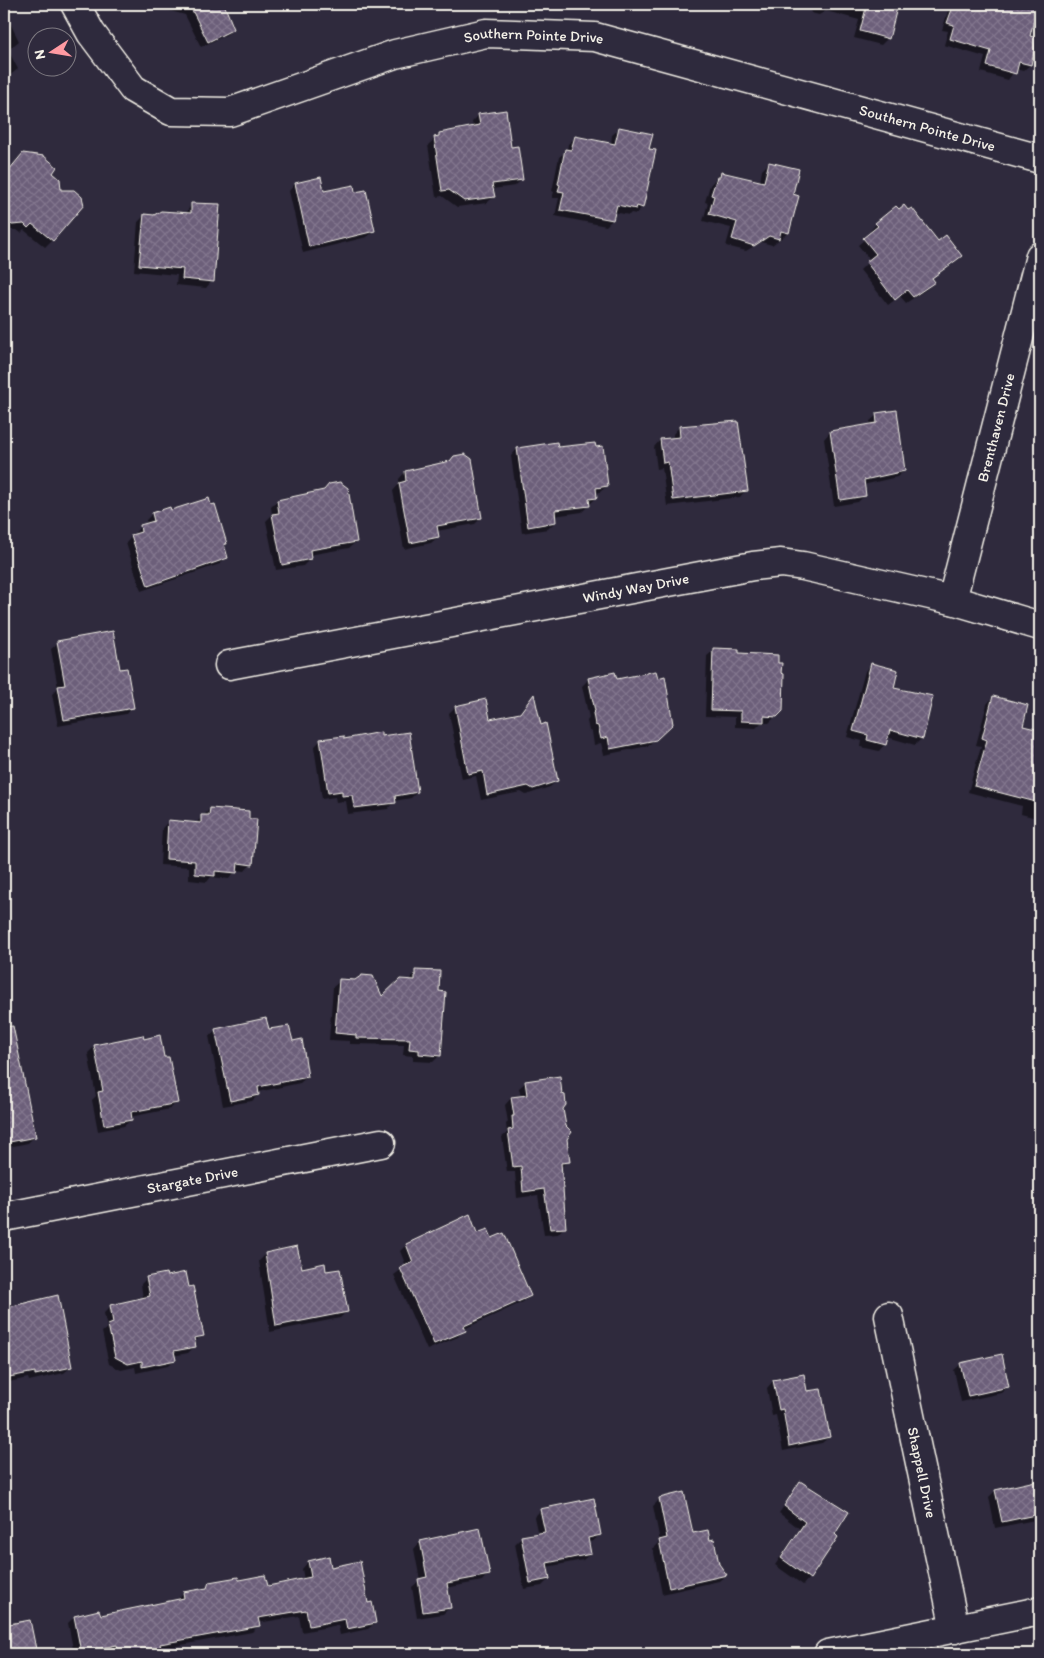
<svg xmlns="http://www.w3.org/2000/svg" width="1044" height="1658" font-family="Itim,sans-serif">
<defs>
<pattern id="building-cross-hatch" width="8" height="8" patternUnits="userSpaceOnUse" patternTransform="scale(1.25)"><rect width="8" height="8" fill="#6c5e7a"/><path d="M0 0l8 8M0 8l8-8" fill="none" stroke="#82768d"/></pattern>
</defs>
<rect width="100%" height="100%" fill="#2f2a3d"/>
<filter id="ink" filterUnits="userSpaceOnUse"><feTurbulence type="fractalNoise" baseFrequency=".02" numOctaves="2"/><feDisplacementMap in="SourceGraphic" scale="10" xChannelSelector="R" yChannelSelector="G"/><feConvolveMatrix kernelMatrix="1 2 1 2 8 2 1 2 1" color-interpolation-filters="sRGB"/></filter>
<g filter="url(#ink)">
<g fill="#0007">
<path d="M 146,4 L 223,4 L 233,29 L 226,35 L 201,47 L 185,15 Z"/>
<path d="M 808,4 L 897,4 L 888,38 L 881,45 L 854,38 L 859,20 L 826,11 L 819,15 L 811,13 Z"/>
<path d="M 954,4 L 1037,4 L 1029,37 L 1030,65 L 1023,71 L 1016,69 L 1008,80 L 981,72 L 985,57 L 944,45 L 948,31 L 942,30 L 948,11 Z"/>
<path d="M 10,23 L 19,41 L 8,50 L 18,69 L 4,80 L 4,26 Z"/>
<path d="M 479,115 L 510,148 L 522,179 L 515,186 L 492,189 L 493,197 L 487,203 L 457,207 L 442,196 L 436,197 L 428,145 L 440,134 L 473,128 L 472,122 Z"/>
<path d="M 619,129 L 648,149 L 642,207 L 636,214 L 631,213 L 629,215 L 614,212 L 612,220 L 606,226 L 555,216 L 559,198 L 552,198 L 554,192 L 552,191 L 559,157 L 567,151 L 568,144 L 575,138 L 611,144 L 612,135 Z"/>
<path d="M 16,161 L 52,173 L 52,240 L 45,247 L 24,230 L 21,233 L 17,230 L 4,230 L 4,176 Z"/>
<path d="M 769,163 L 791,195 L 788,233 L 772,245 L 761,242 L 746,251 L 726,246 L 731,228 L 703,221 L 708,203 L 705,202 L 710,185 L 721,173 L 760,182 L 762,170 Z"/>
<path d="M 320,178 L 323,193 L 354,194 L 374,231 L 367,237 L 303,253 L 289,191 L 295,184 Z"/>
<path d="M 192,204 L 212,281 L 206,288 L 176,285 L 177,275 L 134,271 L 138,222 L 144,216 L 185,214 Z"/>
<path d="M 899,210 L 937,243 L 960,256 L 931,279 L 933,282 L 927,289 L 906,303 L 900,296 L 888,305 L 860,270 L 870,260 L 858,245 L 872,233 L 870,231 L 876,224 Z"/>
<path d="M 877,415 L 904,471 L 897,477 L 863,485 L 865,495 L 858,502 L 834,506 L 824,439 L 830,432 L 871,426 L 870,421 Z"/>
<path d="M 679,427 L 746,490 L 740,497 L 667,506 L 662,468 L 657,469 L 654,447 L 660,440 L 673,439 L 673,434 Z"/>
<path d="M 517,449 L 557,449 L 607,486 L 600,492 L 595,493 L 596,498 L 582,512 L 554,516 L 555,522 L 548,529 L 522,533 L 511,456 Z"/>
<path d="M 405,472 L 481,518 L 475,524 L 437,531 L 438,537 L 431,543 L 404,549 L 393,491 L 399,484 L 399,479 Z"/>
<path d="M 277,501 L 356,542 L 349,548 L 309,555 L 310,559 L 303,566 L 276,570 L 266,521 L 272,515 L 271,507 Z"/>
<path d="M 170,512 L 226,543 L 223,546 L 226,558 L 220,564 L 141,591 L 126,543 L 140,527 L 147,525 L 146,520 L 152,514 Z"/>
<path d="M 58,643 L 119,671 L 132,707 L 126,714 L 58,726 L 52,694 L 58,688 L 51,649 Z"/>
<path d="M 714,650 L 737,655 L 758,717 L 774,718 L 769,723 L 761,723 L 756,728 L 735,727 L 735,717 L 705,716 L 707,656 Z"/>
<path d="M 871,665 L 892,689 L 922,738 L 915,745 L 887,737 L 885,744 L 879,751 L 861,747 L 862,741 L 847,737 L 865,671 Z"/>
<path d="M 589,679 L 671,723 L 648,746 L 604,755 L 601,743 L 594,745 L 592,732 L 589,731 L 587,721 L 589,718 L 582,686 Z"/>
<path d="M 993,697 L 1022,727 L 1040,732 L 1040,819 L 1021,814 L 1022,806 L 968,792 L 981,746 L 976,745 L 987,704 Z"/>
<path d="M 455,707 L 489,721 L 540,726 L 557,780 L 550,787 L 526,795 L 521,792 L 481,800 L 476,776 L 462,779 L 449,713 Z"/>
<path d="M 380,737 L 417,792 L 411,798 L 394,801 L 388,809 L 348,814 L 346,801 L 336,802 L 335,797 L 322,799 L 314,747 L 321,740 Z"/>
<path d="M 210,809 L 251,864 L 245,871 L 236,870 L 229,879 L 211,877 L 207,882 L 189,880 L 189,867 L 160,865 L 162,828 L 169,821 L 195,824 Z"/>
<path d="M 416,971 L 440,1055 L 433,1062 L 413,1061 L 413,1056 L 403,1055 L 404,1045 L 350,1044 L 350,1041 L 329,1040 L 333,987 L 340,981 L 382,998 L 409,981 Z"/>
<path d="M 216,1030 L 268,1031 L 292,1042 L 307,1077 L 300,1083 L 258,1092 L 258,1095 L 252,1101 L 223,1106 L 209,1036 Z"/>
<path d="M 143,1040 L 163,1059 L 176,1103 L 170,1109 L 130,1117 L 131,1120 L 124,1126 L 98,1131 L 92,1100 L 96,1096 L 88,1053 L 95,1046 Z"/>
<path d="M 18,1058 L 34,1137 L 28,1143 L 4,1148 L 4,1061 Z"/>
<path d="M 526,1082 L 562,1109 L 568,1161 L 560,1168 L 564,1227 L 558,1234 L 544,1235 L 538,1195 L 517,1198 L 515,1172 L 507,1172 L 502,1137 L 507,1133 L 506,1124 L 508,1122 L 505,1105 L 511,1098 L 521,1097 L 519,1088 Z"/>
<path d="M 477,1235 L 491,1240 L 530,1296 L 523,1302 L 464,1329 L 458,1337 L 427,1350 L 394,1275 L 406,1266 L 400,1251 L 406,1245 Z"/>
<path d="M 265,1255 L 301,1269 L 325,1272 L 347,1311 L 340,1318 L 270,1332 L 259,1261 Z"/>
<path d="M 166,1277 L 188,1288 L 203,1335 L 194,1342 L 195,1346 L 188,1353 L 173,1356 L 174,1360 L 168,1366 L 136,1373 L 135,1367 L 121,1370 L 109,1364 L 102,1332 L 107,1328 L 104,1313 L 111,1306 L 143,1299 L 141,1284 L 147,1278 Z"/>
<path d="M 57,1296 L 71,1367 L 64,1373 L 29,1381 L 28,1378 L 4,1383 L 4,1309 Z"/>
<path d="M 961,1364 L 1008,1387 L 1001,1393 L 961,1402 L 954,1370 Z"/>
<path d="M 773,1381 L 829,1437 L 822,1443 L 783,1451 L 776,1415 L 772,1416 L 767,1388 Z"/>
<path d="M 1040,1481 L 1040,1519 L 995,1528 L 989,1497 L 995,1491 Z"/>
<path d="M 801,1482 L 847,1512 L 809,1578 L 803,1585 L 775,1565 L 800,1529 L 779,1513 Z"/>
<path d="M 660,1499 L 726,1575 L 719,1581 L 662,1594 L 653,1548 L 660,1541 L 653,1506 Z"/>
<path d="M 541,1510 L 600,1535 L 593,1541 L 588,1542 L 590,1554 L 583,1560 L 547,1567 L 549,1579 L 542,1586 L 524,1589 L 515,1544 L 522,1537 L 538,1535 L 534,1517 Z"/>
<path d="M 420,1542 L 488,1574 L 482,1581 L 446,1588 L 450,1607 L 443,1614 L 417,1618 L 412,1587 L 420,1580 L 414,1549 Z"/>
<path d="M 328,1558 L 330,1569 L 367,1604 L 375,1623 L 368,1629 L 340,1635 L 338,1625 L 302,1632 L 299,1616 L 258,1623 L 258,1626 L 252,1632 L 160,1649 L 161,1654 L 111,1654 L 110,1651 L 94,1654 L 74,1654 L 68,1623 L 74,1617 L 100,1616 L 177,1600 L 183,1593 L 204,1590 L 210,1584 L 238,1582 L 267,1588 L 304,1580 L 302,1569 L 308,1562 Z"/>
<path d="M 29,1621 L 36,1654 L 4,1654 L 4,1626 Z"/>
</g>
<g fill="url(#building-cross-hatch)" stroke="#f4f1e8">
<path d="M 189,4 L 224,4 L 234,29 L 208,42 Z"/>
<path d="M 867,4 L 898,4 L 889,39 L 860,31 Z"/>
<path d="M 954,4 L 1038,4 L 1030,36 L 1037,38 L 1031,65 L 1019,62 L 1016,74 L 987,66 L 991,51 L 950,39 L 954,25 L 947,23 Z"/>
<path d="M 506,110 L 511,147 L 518,146 L 523,180 L 492,184 L 495,197 L 464,201 L 449,190 L 442,191 L 434,137 L 439,136 L 439,133 L 480,125 L 478,114 Z"/>
<path d="M 619,127 L 653,134 L 649,149 L 656,150 L 643,208 L 637,206 L 636,209 L 617,205 L 613,220 L 560,210 L 564,192 L 558,191 L 560,185 L 558,184 L 565,149 L 571,150 L 575,136 L 615,144 Z"/>
<path d="M 23,153 L 44,156 L 57,167 L 53,173 L 60,179 L 61,190 L 74,190 L 82,197 L 84,205 L 53,241 L 32,224 L 28,228 L 24,224 L 12,225 L 6,219 L 4,207 L 4,176 Z"/>
<path d="M 769,162 L 799,169 L 793,194 L 799,196 L 789,233 L 781,231 L 779,239 L 769,236 L 754,246 L 732,239 L 737,222 L 709,214 L 714,196 L 711,195 L 717,177 L 720,177 L 721,172 L 764,182 Z"/>
<path d="M 321,177 L 324,191 L 354,185 L 355,192 L 366,190 L 375,231 L 309,247 L 295,183 Z"/>
<path d="M 191,203 L 220,204 L 214,282 L 182,279 L 183,269 L 139,265 L 144,214 L 154,215 L 161,211 L 191,213 Z"/>
<path d="M 904,205 L 908,210 L 912,208 L 938,241 L 946,235 L 962,256 L 932,278 L 935,282 L 913,297 L 907,290 L 895,300 L 866,262 L 876,254 L 863,238 L 878,226 L 875,223 L 896,206 L 899,209 Z"/>
<path d="M 897,410 L 905,471 L 864,480 L 866,496 L 840,500 L 830,431 L 877,423 L 876,413 Z"/>
<path d="M 738,421 L 748,491 L 673,500 L 668,462 L 663,463 L 660,439 L 680,437 L 679,426 Z"/>
<path d="M 557,442 L 558,447 L 595,443 L 596,447 L 603,446 L 608,486 L 596,488 L 597,498 L 589,499 L 590,506 L 555,510 L 556,522 L 528,527 L 517,448 Z"/>
<path d="M 465,454 L 472,459 L 482,518 L 437,526 L 439,537 L 410,543 L 399,483 L 406,481 L 405,471 L 450,461 L 454,456 Z"/>
<path d="M 340,482 L 348,488 L 357,542 L 310,550 L 311,559 L 282,565 L 272,514 L 279,513 L 277,500 L 324,490 L 329,484 Z"/>
<path d="M 209,498 L 211,505 L 215,504 L 227,544 L 224,544 L 228,558 L 148,586 L 131,535 L 141,532 L 140,525 L 154,521 L 152,513 L 170,507 L 171,510 Z"/>
<path d="M 113,631 L 120,669 L 127,668 L 134,708 L 64,720 L 58,686 L 65,685 L 57,641 Z"/>
<path d="M 713,648 L 739,649 L 739,653 L 778,655 L 778,663 L 782,663 L 781,673 L 784,674 L 783,711 L 777,717 L 764,716 L 764,722 L 741,721 L 741,711 L 711,710 Z"/>
<path d="M 871,663 L 898,670 L 894,688 L 933,696 L 923,739 L 890,730 L 886,745 L 867,740 L 868,735 L 853,731 Z"/>
<path d="M 656,671 L 658,678 L 665,676 L 673,724 L 656,740 L 610,749 L 608,737 L 601,739 L 598,726 L 595,725 L 593,713 L 595,711 L 588,678 L 615,672 L 617,679 Z"/>
<path d="M 534,694 L 541,725 L 546,723 L 558,781 L 533,789 L 528,786 L 487,795 L 483,771 L 468,774 L 455,706 L 486,699 L 490,719 L 520,713 Z"/>
<path d="M 993,696 L 1028,705 L 1023,726 L 1040,730 L 1040,803 L 974,786 L 987,740 L 982,738 Z"/>
<path d="M 381,732 L 381,736 L 409,732 L 418,792 L 395,796 L 396,803 L 354,808 L 352,795 L 342,796 L 342,791 L 328,793 L 320,739 L 344,736 L 344,739 Z"/>
<path d="M 210,808 L 249,811 L 249,819 L 257,819 L 253,865 L 238,863 L 237,873 L 215,871 L 215,876 L 195,874 L 195,861 L 166,859 L 168,820 L 201,823 L 201,815 L 209,815 Z"/>
<path d="M 415,970 L 440,971 L 439,991 L 446,992 L 441,1056 L 419,1054 L 419,1050 L 409,1049 L 410,1039 L 356,1038 L 356,1035 L 335,1033 L 339,979 L 355,980 L 362,975 L 373,976 L 382,996 L 400,979 L 415,980 Z"/>
<path d="M 266,1018 L 269,1029 L 289,1026 L 293,1041 L 302,1039 L 308,1077 L 258,1087 L 259,1095 L 230,1101 L 215,1029 Z"/>
<path d="M 13,1026 L 36,1137 L 4,1143 L 4,1027 Z"/>
<path d="M 143,1035 L 144,1039 L 160,1035 L 164,1057 L 169,1057 L 178,1103 L 131,1112 L 132,1120 L 104,1125 L 98,1092 L 103,1091 L 94,1045 Z"/>
<path d="M 560,1076 L 562,1094 L 565,1095 L 566,1105 L 563,1109 L 566,1126 L 572,1132 L 567,1139 L 570,1162 L 561,1163 L 566,1228 L 550,1229 L 544,1189 L 523,1192 L 521,1166 L 513,1167 L 508,1130 L 513,1129 L 512,1116 L 514,1116 L 511,1097 L 527,1095 L 525,1081 Z"/>
<path d="M 470,1214 L 477,1233 L 488,1229 L 492,1238 L 504,1233 L 531,1296 L 464,1326 L 466,1331 L 434,1344 L 400,1268 L 413,1262 L 406,1244 Z"/>
<path d="M 297,1246 L 302,1268 L 325,1263 L 326,1271 L 340,1269 L 348,1312 L 276,1326 L 265,1253 Z"/>
<path d="M 186,1272 L 189,1287 L 193,1286 L 204,1336 L 194,1338 L 196,1347 L 174,1351 L 176,1360 L 142,1367 L 142,1361 L 128,1364 L 115,1357 L 108,1325 L 113,1323 L 110,1305 L 150,1296 L 146,1277 L 166,1273 L 167,1276 Z"/>
<path d="M 58,1295 L 72,1367 L 35,1375 L 35,1372 L 4,1378 L 4,1308 Z"/>
<path d="M 1002,1354 L 1009,1387 L 968,1396 L 960,1363 Z"/>
<path d="M 804,1374 L 807,1391 L 821,1389 L 830,1437 L 789,1446 L 783,1409 L 779,1410 L 773,1380 Z"/>
<path d="M 1040,1480 L 1040,1514 L 1002,1522 L 995,1490 Z"/>
<path d="M 800,1481 L 849,1512 L 835,1534 L 838,1537 L 810,1579 L 781,1558 L 805,1522 L 784,1506 Z"/>
<path d="M 684,1492 L 693,1533 L 708,1530 L 710,1540 L 714,1539 L 719,1564 L 727,1575 L 669,1588 L 659,1540 L 667,1538 L 659,1498 Z"/>
<path d="M 594,1498 L 601,1535 L 588,1538 L 591,1554 L 547,1563 L 550,1579 L 530,1583 L 521,1536 L 545,1532 L 540,1509 Z"/>
<path d="M 480,1528 L 490,1575 L 447,1583 L 451,1608 L 423,1612 L 418,1579 L 427,1577 L 420,1541 Z"/>
<path d="M 329,1556 L 331,1567 L 360,1561 L 368,1603 L 372,1602 L 376,1623 L 347,1629 L 345,1619 L 309,1626 L 306,1610 L 258,1618 L 260,1626 L 160,1644 L 162,1654 L 119,1654 L 117,1645 L 81,1652 L 74,1616 L 99,1610 L 101,1615 L 184,1598 L 183,1592 L 207,1588 L 209,1582 L 238,1577 L 239,1580 L 265,1575 L 268,1586 L 311,1577 L 308,1561 Z"/>
<path d="M 30,1620 L 37,1654 L 4,1654 L 4,1625 Z"/>
</g>
<g fill="none" stroke-linecap="round" stroke-linejoin="round">
<defs>
<g id="minor">
<path id="s1" d="M 75,4 L 91,33 L 133,89 L 171,111 L 230,112 L 395,54 L 486,33 L 595,37 L 1040,159"/>
<path id="s2" d="M 952,600 L 1040,256"/>
<path id="s3" d="M 229,665 L 753,566 L 781,563 L 803,566 L 952,600 L 1040,626"/>
<path id="s4" d="M 4,1217 L 381,1143"/>
<path id="s5" d="M 889,1316 L 955,1629"/>
<path d="M 828,1654 L 1040,1611"/>
</g>
</defs>
<use href="#minor" stroke="#f4f1e8" stroke-width="31"/>
<use href="#minor" stroke="#2f2a3d" stroke-width="28"/>
</g>
</g>
<g text-anchor="middle" stroke-width="4.5" stroke-linejoin="round" paint-order="stroke">
<g font-size="15" fill="#f4f1e8" stroke="#2f2a3d">
<text dy="5" stroke="none"><textPath href="#s1" startOffset="522">Southern Pointe Drive</textPath></text>
<text dy="5" stroke="none"><textPath href="#s1" startOffset="928">Southern Pointe Drive</textPath></text>
<text dy="5" stroke="none"><textPath href="#s2" startOffset="178">Brenthaven Drive</textPath></text>
<text dy="5" stroke="none"><textPath href="#s3" startOffset="414">Windy Way Drive</textPath></text>
<text dy="5" stroke="none"><textPath href="#s4" startOffset="192">Stargate Drive</textPath></text>
<text dy="5" stroke="none"><textPath href="#s5" startOffset="160">Shappell Drive</textPath></text>
</g>
</g>
<rect width="1044" height="1658" fill="none" stroke="#2f2a3d" stroke-width="20"/>
<rect x="10" y="10" width="1024" height="1638" fill="none" stroke="#f4f1e8" stroke-width="2" filter="url(#ink)"/>
<g transform="translate(52 52) rotate(258)"><circle r="24" fill="#2f2a3d" stroke="#7e7a81"/>
<path d="M0-4L9 19L0 12L-9 19Z" fill="#ff9aa2"/>
<text y="-8" font-size="14" font-weight="bold" text-anchor="middle" fill="#f4f1e8">N</text>
</g>
</svg>
